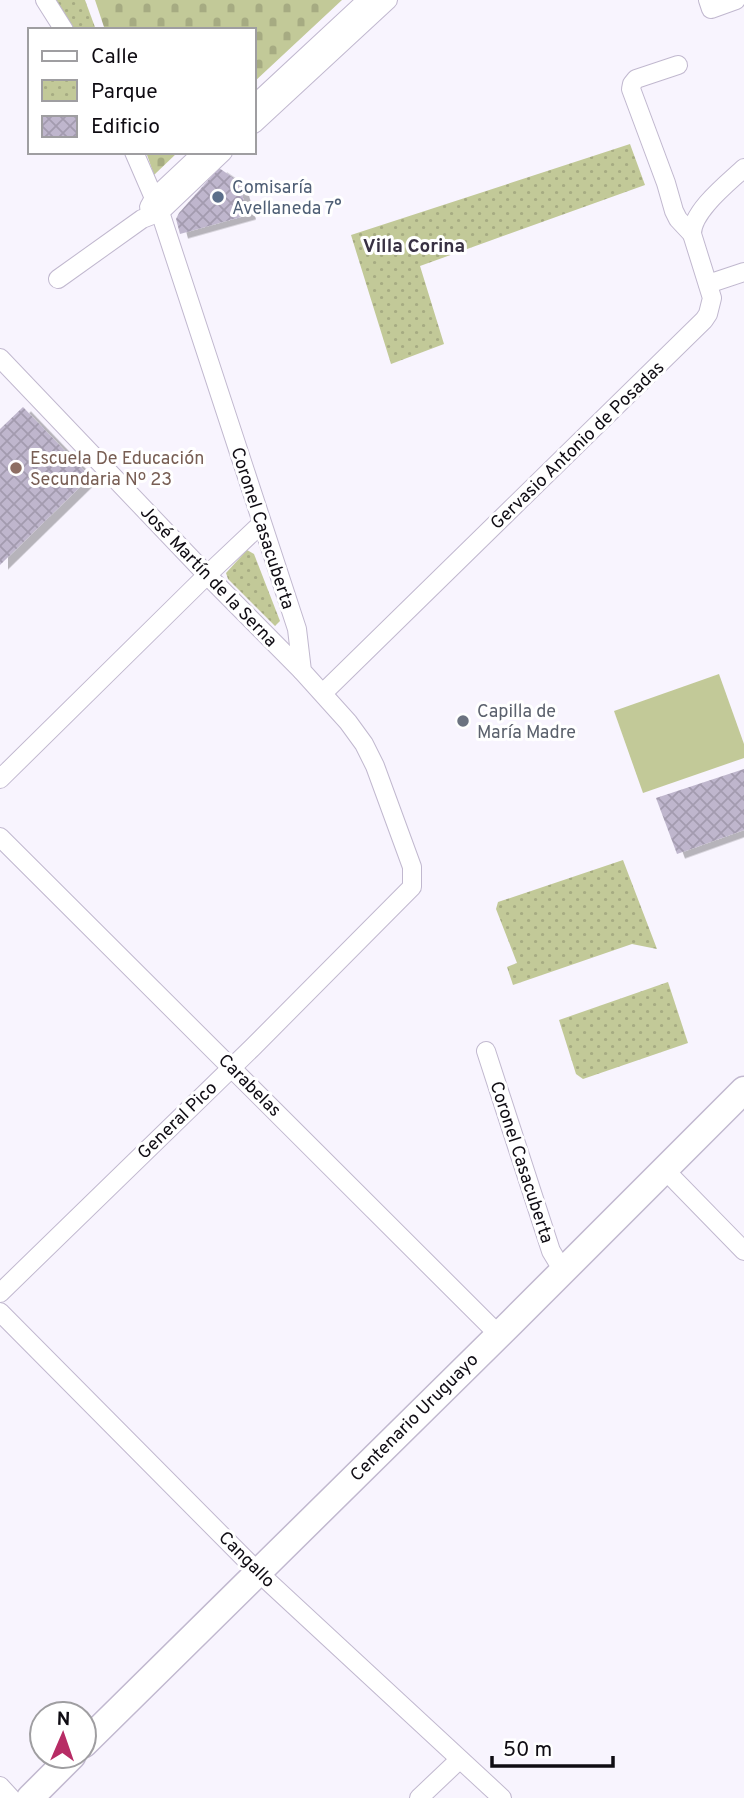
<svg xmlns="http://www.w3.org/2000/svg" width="744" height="1798" font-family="Overpass,sans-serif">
<defs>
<pattern id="cemetery-stones" width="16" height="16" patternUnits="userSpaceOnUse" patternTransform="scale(1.75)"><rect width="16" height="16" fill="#c2c998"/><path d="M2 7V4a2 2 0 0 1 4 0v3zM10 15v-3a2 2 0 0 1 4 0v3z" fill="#a6ab82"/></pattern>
<pattern id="park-dots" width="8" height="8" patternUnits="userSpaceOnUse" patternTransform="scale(1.75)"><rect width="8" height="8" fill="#c2c998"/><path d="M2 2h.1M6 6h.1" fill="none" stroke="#a6ab82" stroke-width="1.8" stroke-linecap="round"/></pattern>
<pattern id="building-cross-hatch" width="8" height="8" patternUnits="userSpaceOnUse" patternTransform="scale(1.75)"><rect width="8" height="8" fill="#bfb6cd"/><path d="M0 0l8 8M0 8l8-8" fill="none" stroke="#a39baf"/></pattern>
<filter id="shadow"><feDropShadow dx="8" dy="4.5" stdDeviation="0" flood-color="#0004"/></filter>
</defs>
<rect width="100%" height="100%" fill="#f8f4fe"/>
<path fill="#c2c998" d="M 719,674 L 744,744 L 744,758 L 643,793 L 614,711 Z"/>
<g fill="url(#cemetery-stones)">
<path d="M 95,0 L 342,0 L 254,82 L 254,30 L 105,30 Z"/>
<path d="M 146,152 L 178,152 L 154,175 Z"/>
</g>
<g fill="url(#park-dots)">
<path d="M 54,0 L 85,0 L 96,30 L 71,30 Z"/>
<path d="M 630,144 L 645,185 L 420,266 L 444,344 L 391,364 L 351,235 Z"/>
<path d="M 247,550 L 254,554 L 280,621 L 275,626 L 228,579 L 226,573 Z"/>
<path d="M 623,860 L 657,949 L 632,944 L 513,985 L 507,967 L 517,963 L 496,909 L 498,902 Z"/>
<path d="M 668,982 L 688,1043 L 583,1079 L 576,1074 L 559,1020 Z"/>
</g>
<g fill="url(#building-cross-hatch)" filter="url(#shadow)">
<path d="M 219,168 L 238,181 L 248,215 L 180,234 L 176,219 L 179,213 Z"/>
<path d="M 23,407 L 90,477 L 0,565 L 0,429 Z"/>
<path d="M 744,769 L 744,830 L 677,854 L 656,798 Z"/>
</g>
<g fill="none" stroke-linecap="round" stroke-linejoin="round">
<defs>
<g id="street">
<path d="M 45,0 L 64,30"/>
<path d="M 708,0 L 711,9 L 736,0"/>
<path d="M 678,65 L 636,79 L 632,84 L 631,89 L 666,183 L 674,211 L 678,219 L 692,234"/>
<path d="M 254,105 L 367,0"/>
<path d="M 254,124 L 388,0"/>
<path d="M 149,207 L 154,198 L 203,152"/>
<path d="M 58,279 L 142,219 L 160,212 L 223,152"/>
<path d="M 708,284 L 744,272"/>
<path d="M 0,358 L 207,575 L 302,671"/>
<path d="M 323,693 L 704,320 L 708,314 L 712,298 L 692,234 C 692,211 728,183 744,168"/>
<path d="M 0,779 L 207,575 L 261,524"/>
<path d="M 0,837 L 498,1334"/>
<path d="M 486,1051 L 551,1251 L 563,1271"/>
<path d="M 665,1170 L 744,1251"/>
<path d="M 0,1293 L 252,1048 L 412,887 L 412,867 L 375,766 L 364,744 L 348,722 L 302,671 L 297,629 L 160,212 L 134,152"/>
<path d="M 0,1312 L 258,1572 L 502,1798"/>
<path d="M 0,1786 L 11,1798"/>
<path d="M 419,1798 L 459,1760"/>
</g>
<g id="secondary">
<path d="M 84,1744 L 513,1321 L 744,1090"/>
<path d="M 30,1798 L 72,1756"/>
</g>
</defs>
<use href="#street" stroke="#c1b8cf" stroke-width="20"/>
<use href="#secondary" stroke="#c1b8cf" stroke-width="29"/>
<use href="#street" stroke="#fff" stroke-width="18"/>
<use href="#secondary" stroke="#fff" stroke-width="26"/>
</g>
<circle fill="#5c6f8a" stroke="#fff" stroke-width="2.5" cx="218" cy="197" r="7"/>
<circle fill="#8d6e63" stroke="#fff" stroke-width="2.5" cx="16" cy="468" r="7"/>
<circle fill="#6b7280" stroke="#fff" stroke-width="2.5" cx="463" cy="721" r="7"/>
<g text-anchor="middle" stroke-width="6" stroke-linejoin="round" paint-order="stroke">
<g font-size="18" fill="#4e5e75" stroke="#fff" text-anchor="start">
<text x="232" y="193">Comisaría<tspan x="232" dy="21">Avellaneda 7°</tspan></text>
</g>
<g font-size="18" fill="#0f0c13" stroke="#fff">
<text transform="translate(577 445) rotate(-44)" y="6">Gervasio Antonio de Posadas</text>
<text transform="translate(263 528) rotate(72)" y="6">Coronel Casacuberta</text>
<text transform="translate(209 576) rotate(46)" y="6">José Martín de la Serna</text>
<text transform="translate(250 1085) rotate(45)" y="6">Carabelas</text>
<text transform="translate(177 1120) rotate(-44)" y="6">General Pico</text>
<text transform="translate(522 1162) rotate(72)" y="6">Coronel Casacuberta</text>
<text transform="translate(414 1417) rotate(-45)" y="6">Centenario Uruguayo</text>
<text transform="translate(247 1559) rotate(45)" y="6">Cangallo</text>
</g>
<g font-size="18" fill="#785e54" stroke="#fff" text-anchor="start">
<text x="30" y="464">Escuela De Educación<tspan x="30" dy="21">Secundaria Nº 23</tspan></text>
</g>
<g font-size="18" fill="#5b616d" stroke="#fff" text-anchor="start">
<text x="477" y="717">Capilla de<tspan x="477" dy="21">María Madre</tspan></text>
</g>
<g font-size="19" font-weight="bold" fill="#383143" stroke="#fff">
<text x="414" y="252">Villa Corina</text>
</g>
</g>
<rect x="28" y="28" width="228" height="126" fill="#ffffff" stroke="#9f9ea1" stroke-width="2"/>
<rect x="42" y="51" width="35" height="10" fill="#ffffff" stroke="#9f9ea1" stroke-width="2"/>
<text x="91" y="63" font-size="21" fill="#0f0c13">Calle</text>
<rect x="42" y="80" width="35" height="21" fill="url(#park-dots)" stroke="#9f9ea1" stroke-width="2"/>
<text x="91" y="98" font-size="21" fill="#0f0c13">Parque</text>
<rect x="42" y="116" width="35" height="21" fill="url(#building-cross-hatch)" stroke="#9f9ea1" stroke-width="2"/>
<text x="91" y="133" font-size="21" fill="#0f0c13">Edificio</text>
<g transform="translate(63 1735) rotate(2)"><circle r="33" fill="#ffffff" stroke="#9f9ea1" stroke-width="2"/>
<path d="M0-5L12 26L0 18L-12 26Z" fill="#b72c65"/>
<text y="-10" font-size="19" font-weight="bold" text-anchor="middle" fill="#0f0c13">N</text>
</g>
<path d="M492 1756v10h121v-10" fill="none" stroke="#0f0c13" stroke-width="3.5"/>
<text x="503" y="1756" font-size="21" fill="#0f0c13" stroke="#ffffff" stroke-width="5" paint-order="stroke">50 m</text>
</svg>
